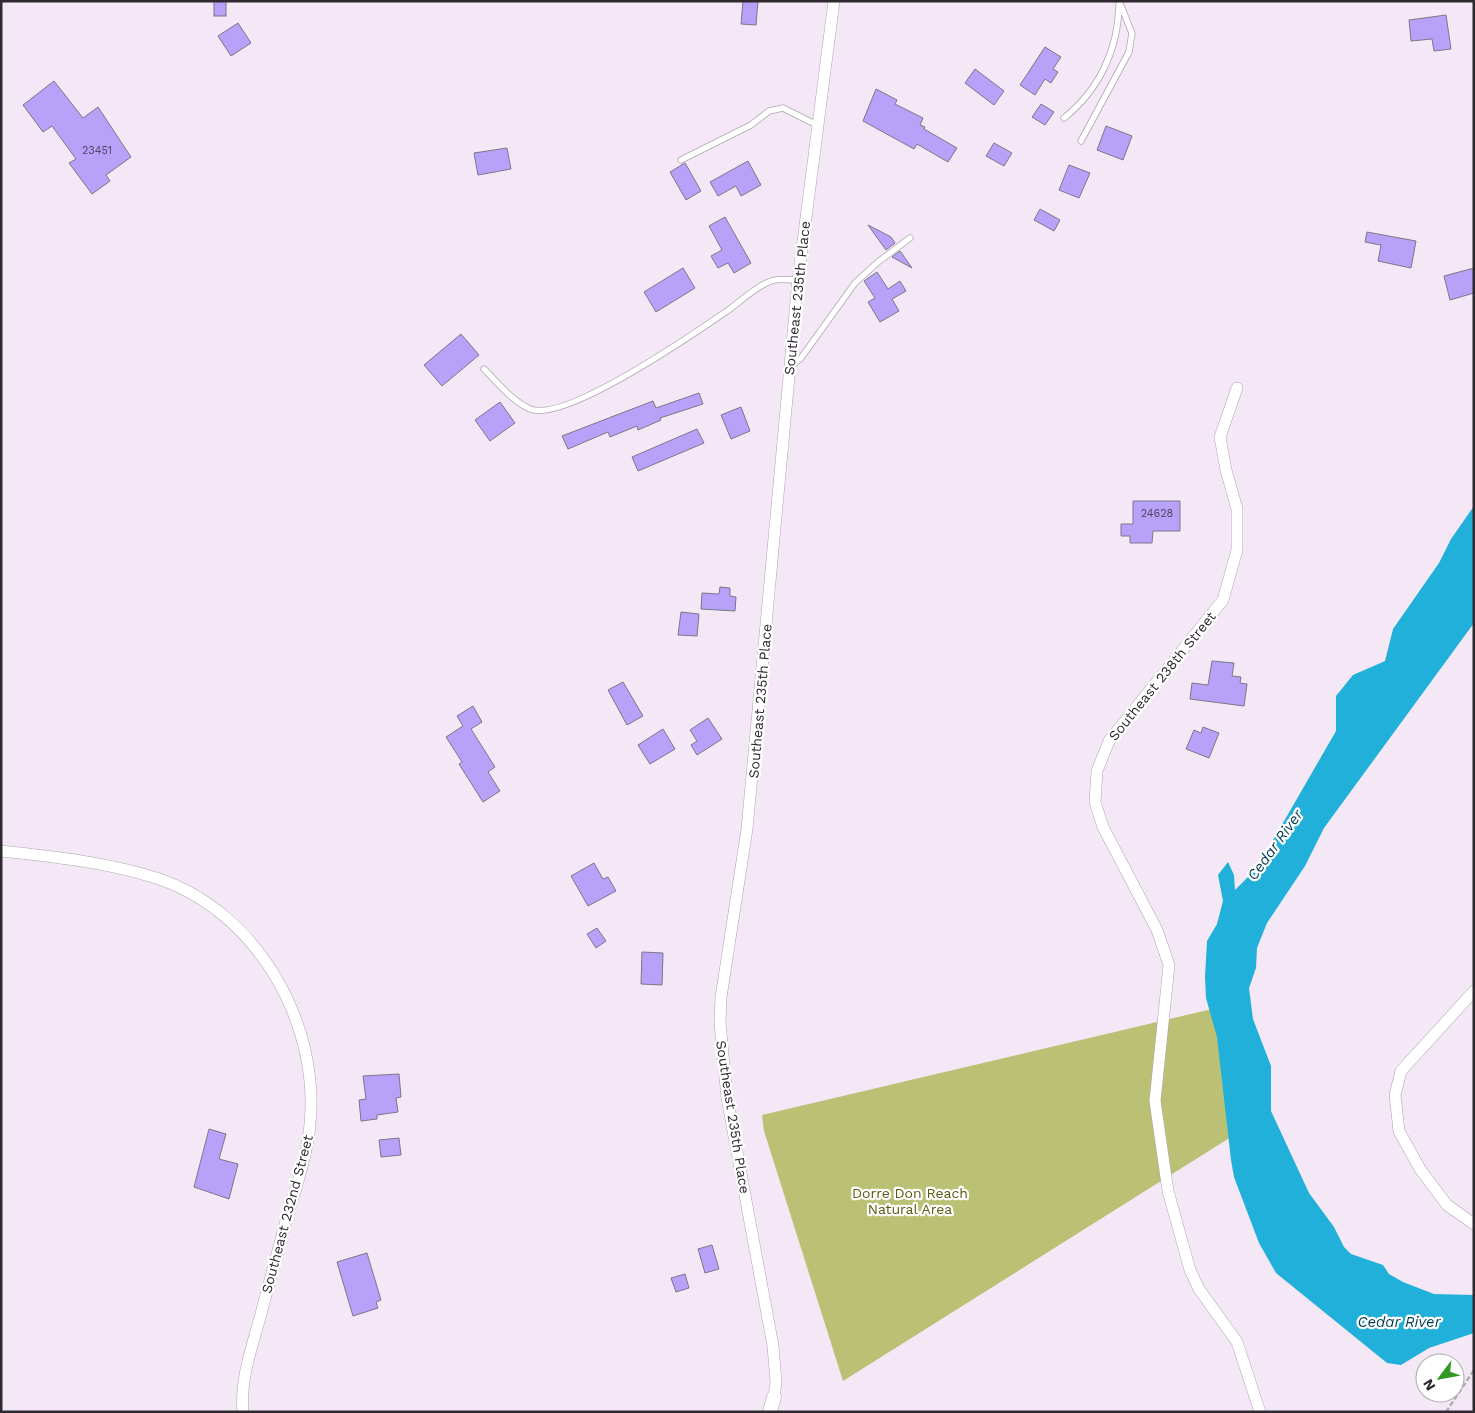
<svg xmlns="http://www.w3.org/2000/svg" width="1475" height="1413" font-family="'Work Sans',sans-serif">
<rect width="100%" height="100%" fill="#f4e8f6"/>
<path fill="#bac174" d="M 1212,1009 L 1220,1035 L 1231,1137 L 843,1381 L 764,1131 L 762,1115 Z"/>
<path fill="#21b0d9" d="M 1474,506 L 1474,623 L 1324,828 L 1305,866 L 1267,923 L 1257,948 L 1256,968 L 1249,988 L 1253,1019 L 1271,1066 L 1271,1111 L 1309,1193 L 1334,1227 L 1344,1247 L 1351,1254 L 1383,1265 L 1389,1274 L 1403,1282 L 1434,1294 L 1474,1295 L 1474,1333 L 1429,1348 L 1401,1365 L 1387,1363 L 1276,1273 L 1259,1243 L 1234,1177 L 1231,1160 L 1217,1037 L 1206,998 L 1205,977 L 1207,941 L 1217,924 L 1223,901 L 1218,875 L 1228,862 L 1234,875 L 1235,890 L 1257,868 L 1336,731 L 1336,696 L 1353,675 L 1385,661 L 1393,629 L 1439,563 L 1451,539 Z"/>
<g fill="#b7a2fa" stroke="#7a7786">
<rect x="214" y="1" width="12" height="15"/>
<path d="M 743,1 L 758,1 L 756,25 L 741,24 Z"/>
<path d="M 1446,15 L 1451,49 L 1434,51 L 1432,39 L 1411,41 L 1409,20 Z"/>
<path d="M 238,23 L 251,43 L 231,56 L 218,36 Z"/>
<path d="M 1045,47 L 1061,57 L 1053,69 L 1058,72 L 1051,83 L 1045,79 L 1035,95 L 1020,85 Z"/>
<path d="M 975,69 L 1004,91 L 994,105 L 965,83 Z"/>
<path d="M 54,81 L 83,118 L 98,107 L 131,157 L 106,175 L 110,181 L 92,194 L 69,163 L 76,159 L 52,126 L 43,132 L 23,105 Z"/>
<path d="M 876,89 L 897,100 L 895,104 L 923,118 L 920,125 L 925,127 L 924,129 L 957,148 L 948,162 L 917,144 L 914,149 L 863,121 Z"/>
<path d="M 1041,104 L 1054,112 L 1045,125 L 1032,117 Z"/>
<path d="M 1106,126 L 1132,136 L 1123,160 L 1097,150 Z"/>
<path d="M 994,143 L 1012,153 L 1004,166 L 986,156 Z"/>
<path d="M 507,148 L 511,169 L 478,175 L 474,153 Z"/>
<path d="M 748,161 L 761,185 L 741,196 L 736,186 L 718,196 L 710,182 Z"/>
<path d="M 685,163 L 701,191 L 686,200 L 670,172 Z"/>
<path d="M 1069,165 L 1090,173 L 1079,198 L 1059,190 Z"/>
<path d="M 1040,209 L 1060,220 L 1054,231 L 1034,220 Z"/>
<path d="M 725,217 L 751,263 L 734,273 L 728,263 L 718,268 L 711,256 L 722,250 L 709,226 Z"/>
<path d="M 868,225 L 891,237 L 895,243 L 886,250 Z"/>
<path d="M 1367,232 L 1416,241 L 1411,268 L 1378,261 L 1381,245 L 1365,242 Z"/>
<path d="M 900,251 L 912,268 L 892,257 Z"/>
<path d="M 683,268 L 695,288 L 656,312 L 644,292 Z"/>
<path d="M 1474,268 L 1474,293 L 1450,300 L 1444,276 Z"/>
<path d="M 877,272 L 888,289 L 900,281 L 906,291 L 892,299 L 899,311 L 880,322 L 868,302 L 875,298 L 864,281 Z"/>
<path d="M 461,334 L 479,355 L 442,386 L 424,365 Z"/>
<path d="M 699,393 L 703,404 L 660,418 L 661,420 L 638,430 L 637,426 L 610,437 L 608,432 L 568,449 L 562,436 L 653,401 L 656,408 Z"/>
<path d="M 500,402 L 515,423 L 490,441 L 475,420 Z"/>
<path d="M 741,407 L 750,431 L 731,439 L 721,415 Z"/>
<path d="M 697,429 L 704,443 L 638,471 L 632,457 Z"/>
<path d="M 1133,501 L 1180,501 L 1180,531 L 1153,531 L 1152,543 L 1130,543 L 1130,536 L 1121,536 L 1121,524 L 1133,524 Z"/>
<path d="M 720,587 L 730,588 L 730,596 L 736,597 L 735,611 L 701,609 L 702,593 L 719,594 Z"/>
<path d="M 681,612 L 699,614 L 697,636 L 678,635 Z"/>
<path d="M 1212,661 L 1234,663 L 1232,676 L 1241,677 L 1240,683 L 1247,684 L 1244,706 L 1190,699 L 1192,683 L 1208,685 Z"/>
<path d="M 623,682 L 643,716 L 627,725 L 608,690 Z"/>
<path d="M 473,706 L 482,722 L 471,729 L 495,767 L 488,772 L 500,791 L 483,802 L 459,764 L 462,762 L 446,737 L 463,726 L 457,716 Z"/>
<path d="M 708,718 L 722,739 L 697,755 L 691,745 L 697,741 L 690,730 Z"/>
<path d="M 1203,727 L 1219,733 L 1209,758 L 1186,749 L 1194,730 L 1201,733 Z"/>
<path d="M 663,729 L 675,749 L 650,764 L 638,745 Z"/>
<path d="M 594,863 L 603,879 L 608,877 L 616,891 L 588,906 L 571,876 Z"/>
<path d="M 597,928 L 606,941 L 596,948 L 587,934 Z"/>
<path d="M 642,952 L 663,953 L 662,985 L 641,984 Z"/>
<path d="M 399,1074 L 401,1097 L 396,1098 L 398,1112 L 377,1115 L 377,1119 L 361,1121 L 359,1100 L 366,1099 L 363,1076 Z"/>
<path d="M 209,1129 L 226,1134 L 219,1159 L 238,1164 L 229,1199 L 194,1187 Z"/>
<path d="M 399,1138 L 401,1155 L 381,1157 L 379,1140 Z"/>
<path d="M 712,1245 L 719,1269 L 705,1273 L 698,1249 Z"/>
<path d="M 367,1253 L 381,1300 L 376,1302 L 378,1308 L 353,1316 L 337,1262 Z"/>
<path d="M 685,1274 L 689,1288 L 676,1292 L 671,1278 Z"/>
</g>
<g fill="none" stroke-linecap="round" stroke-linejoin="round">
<defs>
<g id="service">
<path d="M 1064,118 C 1099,90 1118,50 1119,5"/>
<path d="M 1081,141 L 1129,52 L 1132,33 L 1119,1"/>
<path d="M 681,160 L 751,125 L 769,111 L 783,108 L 817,125"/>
<path d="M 792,366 L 801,358 L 855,283 L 878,262 L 910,238"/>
<path d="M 484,369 C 498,383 512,401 530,409 C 565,423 695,333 727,311 C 740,302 756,286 771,281 C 779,278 789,280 798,280"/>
</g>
<g id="minor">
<path d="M 1237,388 L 1220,437 L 1226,470 L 1237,509 L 1237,550 L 1223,600 L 1109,741 L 1097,771 L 1095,802 L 1103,827 L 1157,930 L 1169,965 L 1155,1101 L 1168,1191 L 1190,1270 L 1199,1289 L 1237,1342 L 1260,1412"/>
<path d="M 1,851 C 54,857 106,862 156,878 C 256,910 320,1022 310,1124 C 307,1157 295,1190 286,1221 C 277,1255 268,1288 259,1321 C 251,1350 240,1381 243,1412"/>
<path d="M 1474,991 L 1401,1071 L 1395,1095 L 1399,1131 L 1420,1169 L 1447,1205 L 1474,1224"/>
<path d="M 774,1397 L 776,1382 L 773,1346 L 727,1098 L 720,1023 L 721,997 L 747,829 L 798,280 L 834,1"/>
</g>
<path id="tertiary" d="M 770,1412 L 774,1397"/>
</defs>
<use href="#service" stroke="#afa4b1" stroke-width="7"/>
<use href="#minor" stroke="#afa4b1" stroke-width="12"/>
<use href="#tertiary" stroke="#afa4b1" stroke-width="15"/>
<path stroke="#b3aab5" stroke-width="2.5" stroke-dasharray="5 2.5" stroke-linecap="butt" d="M 1446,1412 L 1474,1370"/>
<use href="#service" stroke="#fff" stroke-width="5.5"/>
<use href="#minor" stroke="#fff" stroke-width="11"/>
<use href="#tertiary" stroke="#fff" stroke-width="14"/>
</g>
<g text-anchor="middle" stroke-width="4.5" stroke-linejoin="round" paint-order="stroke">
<g font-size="11" fill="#504761">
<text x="97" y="154">23451</text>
<text x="1157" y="517">24628</text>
</g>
<g font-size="14" fill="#2d292e" stroke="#fff">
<text transform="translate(797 298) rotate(-84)" y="5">Southeast 235th Place</text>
<text transform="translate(1162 676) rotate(-51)" y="5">Southeast 238th Street</text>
<text transform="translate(760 701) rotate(-85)" y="5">Southeast 235th Place</text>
<text transform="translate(733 1117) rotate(81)" y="5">Southeast 235th Place</text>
<text transform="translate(287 1214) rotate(-75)" y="5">Southeast 232nd Street</text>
</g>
<g font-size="14" fill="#585c11" stroke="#fff">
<text x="910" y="1198">Dorre Don Reach<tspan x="910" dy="16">Natural Area</tspan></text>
</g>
<g font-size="15" font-style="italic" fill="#013d4e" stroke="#fff">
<text transform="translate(1275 845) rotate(-54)" y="5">Cedar River</text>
<text x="1399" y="1327">Cedar River</text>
</g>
</g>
<rect width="1475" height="1413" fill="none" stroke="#2d292e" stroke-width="5"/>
<g transform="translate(1440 1378) rotate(238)"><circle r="24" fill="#ffffff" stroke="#aba9ab"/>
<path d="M0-4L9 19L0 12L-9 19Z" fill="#339920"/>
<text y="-8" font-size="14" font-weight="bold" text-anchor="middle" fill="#2d292e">N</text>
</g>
</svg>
